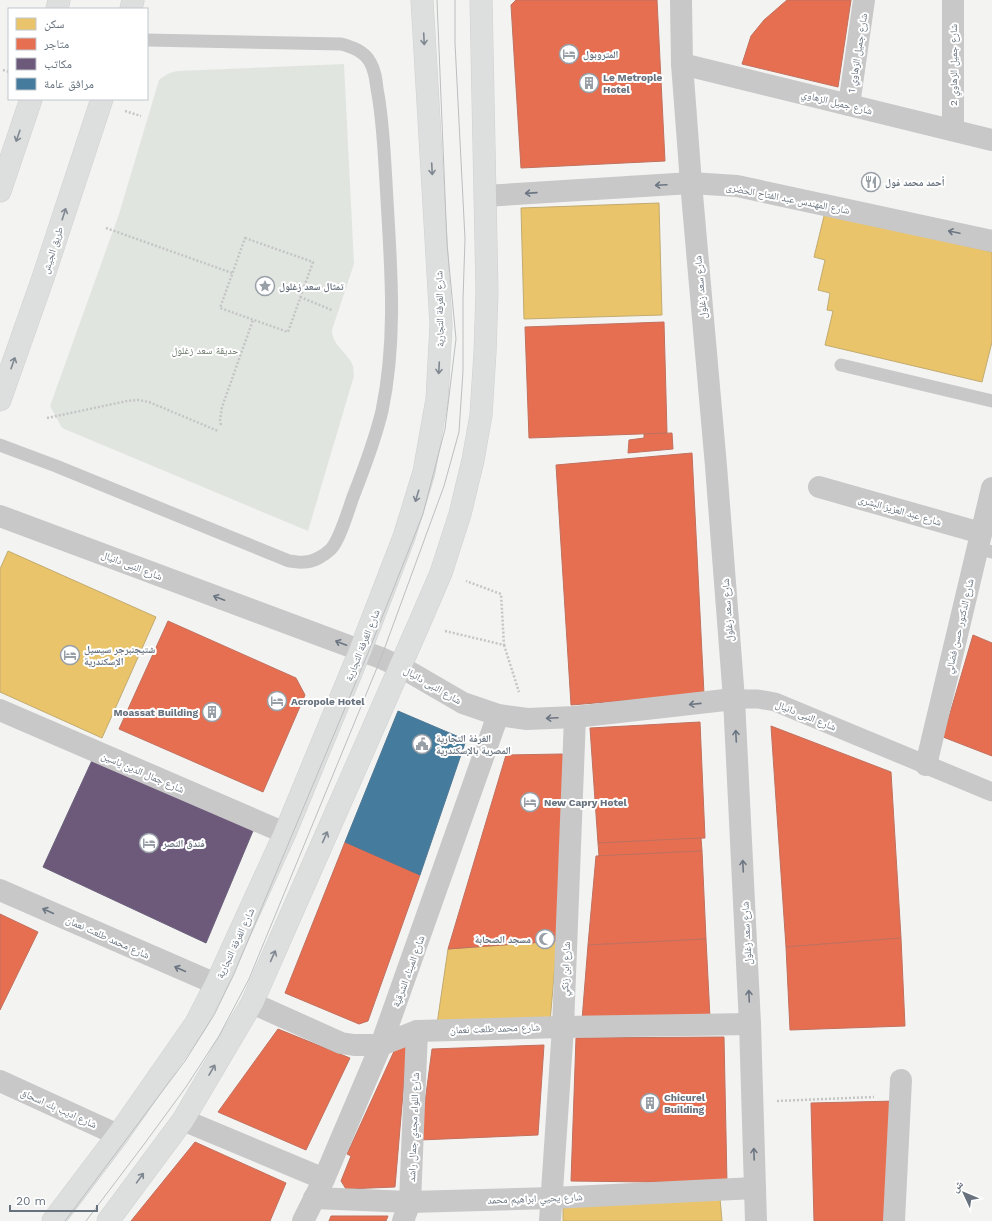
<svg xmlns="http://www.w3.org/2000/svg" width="992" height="1221" font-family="'Work Sans','Noto Naskh Arabic',sans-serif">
<rect width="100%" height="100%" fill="#f3f3f2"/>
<path fill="#e1e5e0" d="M 344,64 L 354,264 L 332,330 C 332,346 348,352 353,366 C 354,369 353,373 354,376 L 308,531 L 62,428 L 50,406 L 119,214 L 159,80 C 165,75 170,72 178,71 Z"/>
<g fill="#e9c46a" stroke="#c2ab70">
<path d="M 659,203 L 662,315 L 524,319 L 521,208 Z"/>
<path d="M 825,212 L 992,252 L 992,342 L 982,382 L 825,345 L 833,311 L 827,310 L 830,293 L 818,290 L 825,260 L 814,257 Z"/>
<path d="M 8,551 L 156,617 L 102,738 L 0,692 L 0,569 Z"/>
<path d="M 557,941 L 550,1022 L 437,1024 L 448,949 Z"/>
<path d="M 720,1198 L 722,1221 L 563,1221 L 563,1202 Z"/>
</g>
<g fill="#e76f51" stroke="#c1705e">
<path d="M 516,0 L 657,0 L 665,161 L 521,168 L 511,5 Z"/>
<path d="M 787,0 L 851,0 L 838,87 L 742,64 L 751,36 L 764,20 Z"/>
<path d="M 664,322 L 667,433 L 529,438 L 525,327 Z"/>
<path d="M 672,433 L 673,449 L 628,453 L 629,440 L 644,438 L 644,434 Z"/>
<path d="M 692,453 L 704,694 L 571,705 L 556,465 Z"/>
<path d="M 168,621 L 296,678 L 305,695 L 263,792 L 119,729 Z"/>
<path d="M 973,635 L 992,643 L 992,756 L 943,737 Z"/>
<path d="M 700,722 L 705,838 L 598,843 L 590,728 Z"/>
<path d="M 771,726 L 891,772 L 901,938 L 786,947 Z"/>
<path d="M 562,754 L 567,758 L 557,941 L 448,949 L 506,755 Z"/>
<path d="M 701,838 L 702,851 L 599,856 L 598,843 Z"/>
<path d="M 345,842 L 420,875 L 368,1021 L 359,1024 L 285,993 Z"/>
<path d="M 702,851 L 706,939 L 588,945 L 596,856 Z"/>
<path d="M 0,914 L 38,932 L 0,1010 Z"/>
<path d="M 901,938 L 905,1026 L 790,1030 L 786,947 Z"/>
<path d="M 706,939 L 710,1018 L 582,1020 L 588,945 Z"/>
<path d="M 278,1029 L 350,1058 L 306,1150 L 218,1112 Z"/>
<path d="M 724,1037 L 727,1183 L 571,1181 L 576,1038 Z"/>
<path d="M 544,1045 L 538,1135 L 420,1140 L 432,1049 Z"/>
<path d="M 407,1046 L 395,1187 L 346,1189 L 341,1181 L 351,1156 L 347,1154 L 396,1047 Z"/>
<path d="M 896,1101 L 884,1221 L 814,1221 L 811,1103 Z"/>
<path d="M 195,1142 L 286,1183 L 270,1221 L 131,1221 Z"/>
<path d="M 331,1216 L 388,1216 L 386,1221 L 329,1221 Z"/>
</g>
<path fill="#6d597a" stroke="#6b607b" d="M 95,754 L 255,826 L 206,943 L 43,867 Z"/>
<path fill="#457b9d" stroke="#4f7894" d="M 398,711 L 466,740 L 420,875 L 345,842 Z"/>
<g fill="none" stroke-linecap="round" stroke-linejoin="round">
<defs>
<g id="secondary">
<path d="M 53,1221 L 118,1135 L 196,1023 L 216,984 L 285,833 L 360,651 L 404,537 L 424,472 L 437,399 L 441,325 L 422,0"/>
<path d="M 108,1221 L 183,1120 L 252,1003 L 419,624 L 441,573 L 460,514 L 473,460 L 481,415 L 485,352 L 487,292 L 481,0"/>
</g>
<g id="trunk">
<path d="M 57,9 L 59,0"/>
<path d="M 131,9 L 133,0"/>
<path d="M 0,191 L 31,99"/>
<path d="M 0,400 L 44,275 L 102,99"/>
</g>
</defs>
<use href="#secondary" stroke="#d0d1d1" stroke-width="23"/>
<use href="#trunk" stroke="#d0d0d0" stroke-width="23"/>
<g stroke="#c5c5c6" stroke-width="2.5" stroke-dasharray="2 2" stroke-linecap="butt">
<path d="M 3,70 L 9,72"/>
<path d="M 125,111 L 141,116"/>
<path d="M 106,228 L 232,273"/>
<path d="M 245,238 L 313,262 L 288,332 L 220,308 Z"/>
<path d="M 300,297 L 332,310"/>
<path d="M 47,418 L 127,401 L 138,400 L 149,402 L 218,431"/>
<path d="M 221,425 L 220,420 L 222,407 L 253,320"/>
<path d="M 445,631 L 504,645 L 501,594 L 466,581"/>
<path d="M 504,645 L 519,692"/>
<path d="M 777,1101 L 874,1097"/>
</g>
<g stroke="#c8c8c9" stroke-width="13">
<path d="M 841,365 L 992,401"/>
<path d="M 0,445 L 56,466 L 289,561 C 294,561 299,563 304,562 C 313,562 324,556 331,549 C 340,539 348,511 353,497 C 364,469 375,440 382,411 C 398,334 390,259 386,182 C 384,151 383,119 377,89 C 376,80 375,70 370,62 C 364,51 352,47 341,44 L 147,40"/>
<path d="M 978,548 L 992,552"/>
</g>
<path stroke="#c8c8c9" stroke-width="19" d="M 734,699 L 758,699 L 775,702 L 992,792"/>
<g stroke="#c8c8c9" stroke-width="22">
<path d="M 681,0 L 682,64 L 691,183 L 716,466 L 734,699 L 750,1024 L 756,1221"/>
<path d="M 682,64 L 992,140"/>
<path d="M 849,105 L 864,0"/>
<path d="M 953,130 L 953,0"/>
<path d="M 485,196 L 691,183 L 737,186 L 992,241"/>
<path d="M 819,487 L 981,533"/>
<path d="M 0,516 L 381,658 L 401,667 L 463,703 L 498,715 L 527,719 L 575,717 L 734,699"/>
<path d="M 0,710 L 285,833"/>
<path d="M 926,765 L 992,488"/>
<path d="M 0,890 L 216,984"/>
<path d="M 252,1003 L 341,1043 L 354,1045 L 381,1045 L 417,1031 L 563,1027 L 750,1024"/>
<path d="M 0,1081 L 118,1135"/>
<path d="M 183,1120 L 324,1179"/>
<path d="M 314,1198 L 410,1202 L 552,1198 L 755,1188"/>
<path d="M 303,1221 L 324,1179 L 381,1045 L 498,715"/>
<path d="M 403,1221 L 410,1202 L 417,1031"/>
<path d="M 550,1221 L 563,1027 L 575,717"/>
<path d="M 894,1221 L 901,1080"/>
</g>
<use href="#secondary" stroke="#dddede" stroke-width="22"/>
<use href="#trunk" stroke="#dddede" stroke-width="22"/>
<g stroke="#bdbec0" stroke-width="1">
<path d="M 65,1221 L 185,1061 L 214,1015 L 234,974 L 368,653 L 423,514 L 445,429 L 456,339 L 447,244 L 437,0"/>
<path d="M 86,1221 L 142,1147 L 186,1087 L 219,1036 L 249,979 L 381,658 L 444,486 L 459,432 L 463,371 L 463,299 L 465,239 L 455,43 L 455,0"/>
</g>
</g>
<defs><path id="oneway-shaft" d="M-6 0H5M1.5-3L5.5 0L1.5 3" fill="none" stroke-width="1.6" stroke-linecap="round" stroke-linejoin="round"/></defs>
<g stroke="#7f8891">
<use href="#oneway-shaft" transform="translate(424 39) rotate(87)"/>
<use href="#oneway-shaft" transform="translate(18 136) rotate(109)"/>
<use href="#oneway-shaft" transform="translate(432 169) rotate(87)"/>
<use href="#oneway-shaft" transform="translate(64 214) rotate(-72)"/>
<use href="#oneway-shaft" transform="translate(13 363) rotate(-71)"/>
<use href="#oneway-shaft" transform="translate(439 368) rotate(93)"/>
<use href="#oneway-shaft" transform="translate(417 496) rotate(107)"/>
<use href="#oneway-shaft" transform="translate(325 837) rotate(-66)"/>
<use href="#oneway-shaft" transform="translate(273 956) rotate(-66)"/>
<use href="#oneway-shaft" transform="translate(212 1070) rotate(-60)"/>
<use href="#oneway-shaft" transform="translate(140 1178) rotate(-54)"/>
</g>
<g stroke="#6c7682">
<use href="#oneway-shaft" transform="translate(661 185) rotate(177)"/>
<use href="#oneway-shaft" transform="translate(531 193) rotate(176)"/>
<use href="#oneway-shaft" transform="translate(954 232) rotate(-168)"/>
<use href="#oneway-shaft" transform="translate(219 598) rotate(-159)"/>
<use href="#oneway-shaft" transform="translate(341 643) rotate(-159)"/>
<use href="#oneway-shaft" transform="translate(695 704) rotate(174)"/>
<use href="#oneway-shaft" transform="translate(552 718) rotate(177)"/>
<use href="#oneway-shaft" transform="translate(736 736) rotate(-93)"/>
<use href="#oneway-shaft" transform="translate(743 866) rotate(-93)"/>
<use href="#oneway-shaft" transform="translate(48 911) rotate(-156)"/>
<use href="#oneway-shaft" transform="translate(180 969) rotate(-156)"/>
<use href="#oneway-shaft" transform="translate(749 996) rotate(-93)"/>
<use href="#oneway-shaft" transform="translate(754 1154) rotate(-92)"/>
</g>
<defs>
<symbol id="hotel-ring" viewBox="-11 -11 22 22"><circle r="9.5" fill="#fff" stroke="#989fa7" stroke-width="1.5"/><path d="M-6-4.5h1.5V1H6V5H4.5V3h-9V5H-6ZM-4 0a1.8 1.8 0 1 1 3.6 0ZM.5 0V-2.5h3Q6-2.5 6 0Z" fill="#989fa7"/></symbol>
<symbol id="building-ring" viewBox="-11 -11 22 22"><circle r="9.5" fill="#fff" stroke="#989fa7" stroke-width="1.5"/><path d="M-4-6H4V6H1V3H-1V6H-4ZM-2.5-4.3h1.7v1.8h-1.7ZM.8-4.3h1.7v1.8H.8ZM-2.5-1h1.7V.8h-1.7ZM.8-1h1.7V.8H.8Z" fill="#989fa7"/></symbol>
<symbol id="restaurant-ring" viewBox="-11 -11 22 22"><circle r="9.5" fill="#fff" stroke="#989fa7" stroke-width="1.5"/><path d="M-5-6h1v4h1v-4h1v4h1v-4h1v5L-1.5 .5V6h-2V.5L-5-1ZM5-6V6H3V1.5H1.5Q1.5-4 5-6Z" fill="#989fa7"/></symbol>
<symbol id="sight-ring" viewBox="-11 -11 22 22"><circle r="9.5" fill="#fff" stroke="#989fa7" stroke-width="1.5"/><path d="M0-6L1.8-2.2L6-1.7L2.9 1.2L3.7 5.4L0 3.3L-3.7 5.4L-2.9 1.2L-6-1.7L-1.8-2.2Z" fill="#989fa7"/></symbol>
<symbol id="civic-ring" viewBox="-11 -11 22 22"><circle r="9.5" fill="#fff" stroke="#989fa7" stroke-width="1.5"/><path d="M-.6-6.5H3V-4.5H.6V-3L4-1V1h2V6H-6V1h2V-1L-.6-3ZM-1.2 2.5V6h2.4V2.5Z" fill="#989fa7"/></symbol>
<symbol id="mosque-ring" viewBox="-11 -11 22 22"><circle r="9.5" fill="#fff" stroke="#989fa7" stroke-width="1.5"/><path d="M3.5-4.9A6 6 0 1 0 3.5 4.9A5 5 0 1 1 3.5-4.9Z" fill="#989fa7"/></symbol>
</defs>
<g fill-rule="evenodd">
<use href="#hotel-ring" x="558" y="43" width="22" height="22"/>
<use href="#building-ring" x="578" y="72" width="22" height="22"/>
<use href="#restaurant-ring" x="860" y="171" width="22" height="22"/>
<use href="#sight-ring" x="254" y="275" width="22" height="22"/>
<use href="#hotel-ring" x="59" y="644" width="22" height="22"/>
<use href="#hotel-ring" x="266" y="690" width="22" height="22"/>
<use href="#building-ring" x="201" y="701" width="22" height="22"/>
<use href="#civic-ring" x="411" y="733" width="22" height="22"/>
<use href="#hotel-ring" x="519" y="791" width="22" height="22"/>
<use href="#hotel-ring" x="138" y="832" width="22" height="22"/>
<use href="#mosque-ring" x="534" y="928" width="22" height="22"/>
<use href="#building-ring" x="639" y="1092" width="22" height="22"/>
</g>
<g text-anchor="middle" stroke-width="4" stroke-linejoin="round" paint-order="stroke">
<g font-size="10" fill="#67727e" stroke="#fff">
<text transform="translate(857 53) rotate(-81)" y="4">شارع جميل الزهاوي 1</text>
<text transform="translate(953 65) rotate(-90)" y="4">شارع جميل الزهاوي 2</text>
<text transform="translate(837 102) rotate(14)" y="4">شارع جميل الزهاوي</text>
<text transform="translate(788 198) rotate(11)" y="4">شارع المهندس عبد الفتاح الحضرى</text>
<text transform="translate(52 250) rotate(-72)" y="4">طريق الجيش</text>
<text transform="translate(700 287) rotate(-95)" y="4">شارع سعد زغلول</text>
<text transform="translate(439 309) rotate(-91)" y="4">شارع الغرفة التجارية</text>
<text transform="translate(900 510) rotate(16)" y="4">شارع عبد العزيز البشرى</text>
<text transform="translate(132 565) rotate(21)" y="4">شارع النبى دانيال</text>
<text transform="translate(727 610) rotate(-94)" y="4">شارع سعد زغلول</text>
<text transform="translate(959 626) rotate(-77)" y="4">شارع الدكتور حسن فضالي</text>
<text transform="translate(362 645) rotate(-68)" y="4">شارع الغرفة التجارية</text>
<text transform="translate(433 685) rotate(30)" y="4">شارع النبى دانيال</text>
<text transform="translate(806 715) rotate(22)" y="4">شارع النبى دانيال</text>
<text transform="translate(143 772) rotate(23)" y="4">شارع جمال الدين ياسين</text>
<text transform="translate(746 933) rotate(-93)" y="4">شارع سعد زغلول</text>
<text transform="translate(108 937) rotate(24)" y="4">شارع محمد طلعت نعمان</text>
<text transform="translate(235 943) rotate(-65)" y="4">شارع الغرفة التجارية</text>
<text transform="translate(565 969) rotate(-88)" y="4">شارع ابن زنكي</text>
<text transform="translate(408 971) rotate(-70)" y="4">شارع الميناء الشرقية</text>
<text transform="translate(495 1028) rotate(-2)" y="4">شارع محمد طلعت نعمان</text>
<text transform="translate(59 1108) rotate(24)" y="4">شارع اديب بك اسحاق</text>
<text transform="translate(413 1127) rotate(-88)" y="4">شارع اللواء مجدي جمال راشد</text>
<text transform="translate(535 1198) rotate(-2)" y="4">شارع يحيي ابراهيم محمد</text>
</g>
<g font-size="10" font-weight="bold" fill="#67727e" stroke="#fff" text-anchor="start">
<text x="583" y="58">المتروبول</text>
<text x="603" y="81">Le Metrople<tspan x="603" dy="12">Hotel</tspan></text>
<text x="885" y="186">أحمد محمد فول</text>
<text x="279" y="290">تمثال سعد زغلول</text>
<text x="84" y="653">شتيجنبرجر سيسيل<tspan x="84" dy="12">الإسكندرية</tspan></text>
<text x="291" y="705">Acropole Hotel</text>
<text x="198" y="716" text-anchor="end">Moassat Building</text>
<text x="436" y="742">الغرفة التجارية<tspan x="436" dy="12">المصرية بالإسكندرية</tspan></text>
<text x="544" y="806">New Capry Hotel</text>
<text x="163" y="847">فندق النصر</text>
<text x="531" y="943" text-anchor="end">مسجد الصحابة</text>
<text x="664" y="1101">Chicurel<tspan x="664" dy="12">Building</tspan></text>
</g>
<g font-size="10" fill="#677665" stroke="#fff">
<text x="205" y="354">حديقة سعد زغلول</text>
</g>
</g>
<rect x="8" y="8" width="140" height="92" fill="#ffffff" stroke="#c2c7cb"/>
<rect x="16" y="18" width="20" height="12" fill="#e9c46a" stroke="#c2c7cb"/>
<text x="44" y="28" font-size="12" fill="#67727e">سكن</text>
<rect x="16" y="38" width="20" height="12" fill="#e76f51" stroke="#c2c7cb"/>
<text x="44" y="48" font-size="12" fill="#67727e">متاجر</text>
<rect x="16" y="58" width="20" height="12" fill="#6d597a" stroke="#c2c7cb"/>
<text x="44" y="68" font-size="12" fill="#67727e">مكاتب</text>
<rect x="16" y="78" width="20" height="12" fill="#457b9d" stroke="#c2c7cb"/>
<text x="44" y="88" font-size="12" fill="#67727e">مرافق عامة</text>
<g transform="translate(964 1193) rotate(314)" stroke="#ffffff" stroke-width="3" paint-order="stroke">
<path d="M0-3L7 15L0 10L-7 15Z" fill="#67727e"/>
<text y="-6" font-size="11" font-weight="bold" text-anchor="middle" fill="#67727e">ش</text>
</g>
<path d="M10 1205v6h87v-6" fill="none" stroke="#67727e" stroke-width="2"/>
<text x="16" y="1205" font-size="12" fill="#67727e" stroke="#ffffff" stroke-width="3" paint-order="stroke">20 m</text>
</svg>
